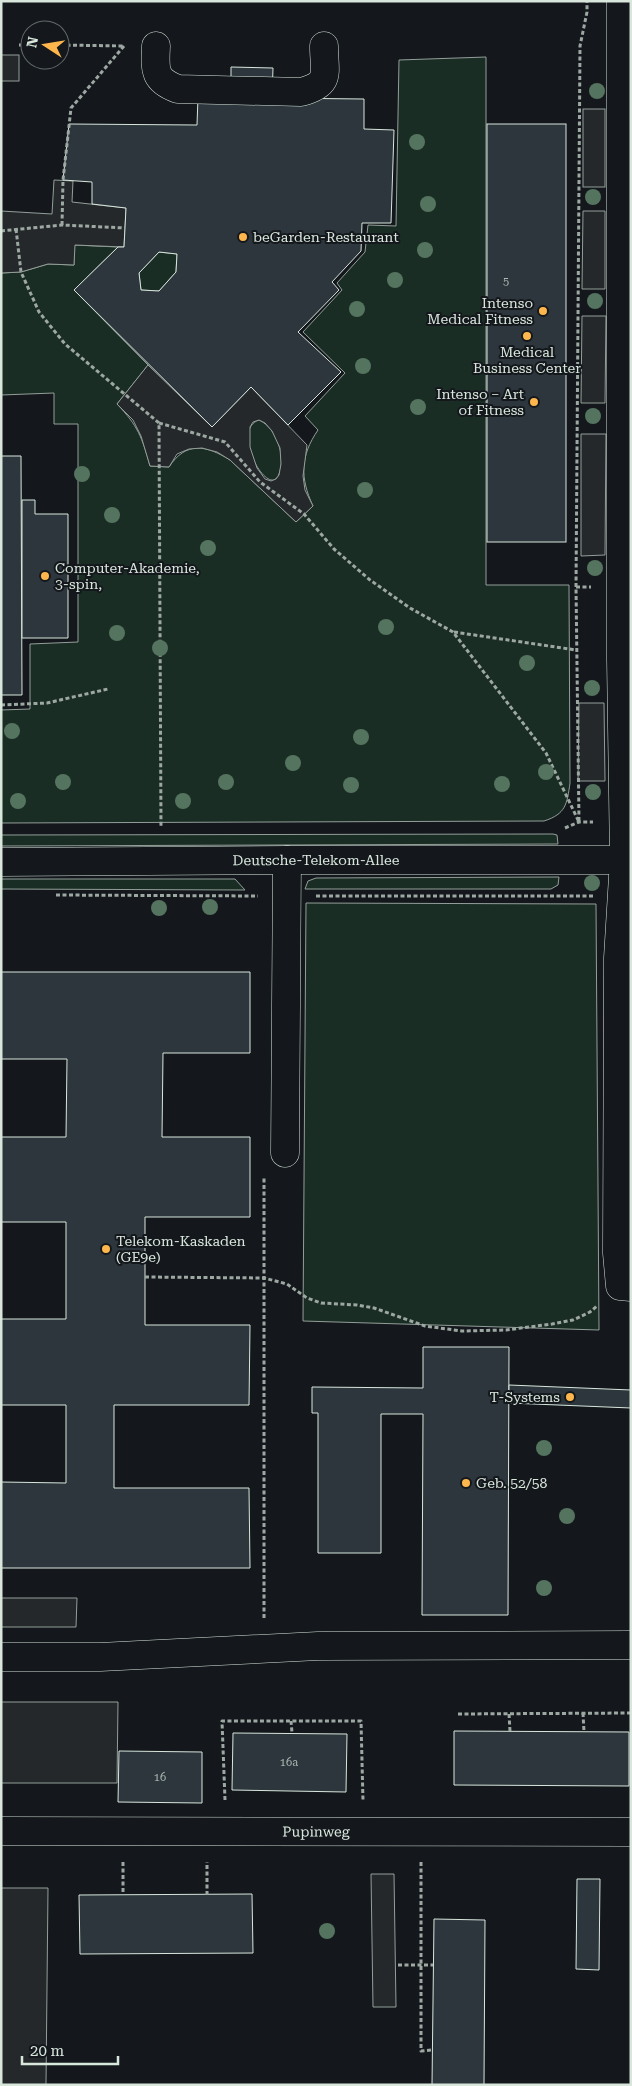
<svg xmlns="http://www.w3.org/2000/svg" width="632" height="2086" font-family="'Roboto Serif',serif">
<rect width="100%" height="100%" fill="#14181c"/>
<g fill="#1a2d24" stroke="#939e99">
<path d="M 486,57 L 486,585 L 569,585 L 570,783 C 567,804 566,814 544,821 L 1,823 L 1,710 L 30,709 L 30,644 L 78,642 L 78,424 L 54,424 L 54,393 L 1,395 L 1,273 L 21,272 L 48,264 L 74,265 L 74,245 L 118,247 L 74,290 L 148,365 L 117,404 C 138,426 142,437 150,466 L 169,467 C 186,441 206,445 230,460 L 296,522 L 313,506 C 300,478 300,456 318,430 L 305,416 L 345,373 L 303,332 L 342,290 L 337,283 L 365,252 L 368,225 L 396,226 L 399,60 Z"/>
<path d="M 159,252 L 177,254 L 176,272 L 159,291 L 141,290 L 139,273 Z"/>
<path d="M 259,420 C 277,428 286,457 279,474 C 269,501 229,430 259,420 Z"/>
<path d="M 553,834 L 557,835 L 558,844 L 1,846 L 1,835 Z"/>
<path d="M 559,877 L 558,885 L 551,889 L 305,889 L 308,881 L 316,878 Z"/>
<path d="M 1,879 L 235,879 L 245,890 L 1,889 Z"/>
<path d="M 306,903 L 596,904 L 599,1330 L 303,1321 Z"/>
</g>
<g fill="#24282b" stroke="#939e99" fill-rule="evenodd">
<rect x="1" y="55" width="18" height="26"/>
<rect x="583" y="109" width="22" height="78"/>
<path d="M 54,180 L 73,181 L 72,202 L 126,208 L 124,247 L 75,245 L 74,265 L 48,264 L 21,272 L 1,273 L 1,211 L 52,214 Z"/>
<path d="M 583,211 L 605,211 L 605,289 L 582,289 Z"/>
<path d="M 582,316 L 606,316 L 605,403 L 581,403 Z"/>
<path d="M 148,365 L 212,427 L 251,387 L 307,445 L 303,476 L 305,490 L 313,506 L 296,522 L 230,460 L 217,452 L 202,448 L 189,449 L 177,454 L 169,467 L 150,466 L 141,436 L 133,420 L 117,404 ZM 259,420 L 265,423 L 272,431 L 280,448 L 281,464 L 279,475 L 276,479 L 271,481 L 265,479 L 257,468 L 250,447 L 250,427 L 253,422 Z"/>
<path d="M 581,434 L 606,434 L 605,555 L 581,556 Z"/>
<path d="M 579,703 L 604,703 L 605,781 L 578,781 Z"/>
<path d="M 1,1598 L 77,1598 L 76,1627 L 1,1627 Z"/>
<path d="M 1,1702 L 118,1702 L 117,1783 L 1,1783 Z"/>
<path d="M 371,1874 L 394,1874 L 396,2007 L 373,2007 Z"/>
<path d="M 1,1888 L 48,1888 L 46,2085 L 1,2085 Z"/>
</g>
<g fill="#2c363c" stroke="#d8e6dc" fill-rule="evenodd">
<path d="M 231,67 L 273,68 L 272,98 L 364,99 L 364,129 L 394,130 L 391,223 L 362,223 L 361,251 L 332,282 L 339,290 L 298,332 L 341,372 L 288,425 L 251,387 L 212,427 L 74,290 L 118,247 L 124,247 L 126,208 L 92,204 L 92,182 L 63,180 L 69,124 L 197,125 L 198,97 L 231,97 ZM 159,252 L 177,254 L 176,272 L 159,291 L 141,290 L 139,273 Z"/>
<rect x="487" y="124" width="79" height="418"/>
<path d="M 1,456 L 21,456 L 22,695 L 1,695 Z"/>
<path d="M 22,500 L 35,500 L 35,514 L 68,514 L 68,638 L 22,638 Z"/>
<path d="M 1,972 L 250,972 L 250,1053 L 163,1053 L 162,1137 L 250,1137 L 250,1217 L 145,1217 L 145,1325 L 250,1325 L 249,1405 L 114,1405 L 114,1488 L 249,1488 L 250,1568 L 1,1568 L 1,1482 L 66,1483 L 66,1405 L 1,1405 L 1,1319 L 66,1319 L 66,1222 L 1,1222 L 1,1137 L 66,1137 L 67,1059 L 1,1059 Z"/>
<path d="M 423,1347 L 509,1347 L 508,1615 L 422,1615 L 423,1414 L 381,1414 L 381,1553 L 318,1553 L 318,1413 L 312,1413 L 312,1387 L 423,1388 Z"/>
<path d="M 509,1385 L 631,1390 L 631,1408 L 509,1403 Z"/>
<path d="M 454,1731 L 629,1732 L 629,1786 L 454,1785 Z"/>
<path d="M 233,1733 L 347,1734 L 346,1792 L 232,1790 Z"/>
<path d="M 119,1751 L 202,1752 L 202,1803 L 118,1802 Z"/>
<path d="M 577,1879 L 600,1879 L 599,1970 L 576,1969 Z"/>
<path d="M 252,1894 L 253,1953 L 80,1954 L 79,1895 Z"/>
<path d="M 434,1919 L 485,1920 L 484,2085 L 432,2085 Z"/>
</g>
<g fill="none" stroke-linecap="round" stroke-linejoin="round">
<defs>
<g id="minor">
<path d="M 621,1 L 621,659 L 624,860 L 618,958 L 617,1253 L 620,1286 L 631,1287"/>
<path d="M 156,46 C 155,69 153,80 178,89 L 301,92 C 332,84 324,73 324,46"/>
<path d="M 285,1153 L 287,860"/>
<path d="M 1,1657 L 100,1657 L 318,1646 L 631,1645"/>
<path id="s1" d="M 1,1831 L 631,1832"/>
</g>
<g id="major">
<path id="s2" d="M 1,862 L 287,860 L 631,860"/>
</g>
</defs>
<use href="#minor" stroke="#d8e6dc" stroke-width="29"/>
<use href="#major" stroke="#d8e6dc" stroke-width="29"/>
<g stroke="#9da8a2" stroke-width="3" stroke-dasharray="4 2.5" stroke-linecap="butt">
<path d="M 19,45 L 30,45"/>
<path d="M 60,45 L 124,46"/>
<path d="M 62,225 L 63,180 L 71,108 L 124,46"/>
<path d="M 16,229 L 21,272 L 39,312 L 65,344 L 159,423 L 161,828"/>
<path d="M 1,231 L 62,225 L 125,228"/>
<path d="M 159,423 L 225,442 L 260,482 L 304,514 L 334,549 L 370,580 L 410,608 L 453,632 L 546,753 L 579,822 L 576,587 L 580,46 L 587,12 L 587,1"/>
<path d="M 576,587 L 591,587"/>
<path d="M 454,632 L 576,650"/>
<path d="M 1,705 L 47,703 L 108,689"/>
<path d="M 565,828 L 579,822 L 593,822"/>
<path d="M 56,895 L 258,896"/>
<path d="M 316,896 L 593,896"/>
<path d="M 145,1277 L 264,1278 L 287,1284 L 307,1298 L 321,1303 L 357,1305 L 374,1308 L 425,1326 L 462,1331 L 506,1330 L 552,1324 L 573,1320 L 590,1312 L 597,1306"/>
<path d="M 264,1618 L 264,1176"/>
<path d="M 583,1713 L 584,1732"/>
<path d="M 458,1714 L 631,1713"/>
<path d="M 509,1714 L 510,1731"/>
<path d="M 291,1721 L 292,1733"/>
<path d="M 225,1800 L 222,1721 L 361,1721 L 363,1801"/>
<path d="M 123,1862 L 123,1895"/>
<path d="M 421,1862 L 421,2051 L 432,2050"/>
<path d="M 207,1895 L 207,1862"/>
<path d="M 398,1965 L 433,1965"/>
</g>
<use href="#minor" stroke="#14181c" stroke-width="28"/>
<use href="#major" stroke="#14181c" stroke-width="28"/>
</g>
<g fill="#55745f">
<circle cx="597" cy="91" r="8"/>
<circle cx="417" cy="142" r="8"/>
<circle cx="593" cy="197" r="8"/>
<circle cx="428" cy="204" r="8"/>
<circle cx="425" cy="250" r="8"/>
<circle cx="395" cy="280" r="8"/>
<circle cx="595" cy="301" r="8"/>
<circle cx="357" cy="309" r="8"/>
<circle cx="363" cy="366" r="8"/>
<circle cx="418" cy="407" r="8"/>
<circle cx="593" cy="416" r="8"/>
<circle cx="82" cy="474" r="8"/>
<circle cx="365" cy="490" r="8"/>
<circle cx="112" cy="515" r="8"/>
<circle cx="208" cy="548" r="8"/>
<circle cx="595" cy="568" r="8"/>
<circle cx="386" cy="627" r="8"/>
<circle cx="117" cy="633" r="8"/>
<circle cx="160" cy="648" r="8"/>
<circle cx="527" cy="663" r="8"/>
<circle cx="592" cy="688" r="8"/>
<circle cx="12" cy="731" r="8"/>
<circle cx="361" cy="737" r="8"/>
<circle cx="293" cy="763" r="8"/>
<circle cx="546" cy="772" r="8"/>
<circle cx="63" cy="782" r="8"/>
<circle cx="226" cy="782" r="8"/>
<circle cx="502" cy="784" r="8"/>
<circle cx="351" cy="785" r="8"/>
<circle cx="593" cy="792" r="8"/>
<circle cx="18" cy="801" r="8"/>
<circle cx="183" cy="801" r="8"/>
<circle cx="592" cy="883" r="8"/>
<circle cx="210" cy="907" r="8"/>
<circle cx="159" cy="908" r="8"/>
<circle cx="544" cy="1448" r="8"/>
<circle cx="567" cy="1516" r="8"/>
<circle cx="544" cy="1588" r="8"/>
<circle cx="327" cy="1931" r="8"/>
</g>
<g fill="#ffb74d" stroke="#14181c" stroke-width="2">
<circle cx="243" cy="237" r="5"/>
<circle cx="543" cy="311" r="5"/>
<circle cx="527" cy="336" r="5"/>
<circle cx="534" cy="402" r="5"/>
<circle cx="45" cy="576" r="5"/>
<circle cx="106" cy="1249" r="5"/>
<circle cx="570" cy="1397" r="5"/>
<circle cx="466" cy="1483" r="5"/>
</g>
<g text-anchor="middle" stroke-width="4" stroke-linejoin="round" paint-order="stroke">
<g font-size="11" fill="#adbab4">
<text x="506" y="285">5</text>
<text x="289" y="1766">16a</text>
<text x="160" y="1781">16</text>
</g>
<g font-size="14" fill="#d8e6dc" stroke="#14181c" text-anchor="start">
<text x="253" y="242">beGarden-Restaurant</text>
<text x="533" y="308" text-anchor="end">Intenso<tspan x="533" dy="16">Medical Fitness</tspan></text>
<text x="527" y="357" text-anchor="middle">Medical<tspan x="527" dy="16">Business Center</tspan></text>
<text x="524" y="399" text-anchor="end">Intenso – Art<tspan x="524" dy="16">of Fitness</tspan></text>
<text x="55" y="573">Computer-Akademie,<tspan x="55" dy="16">3-spin,</tspan></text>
<text x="116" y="1246">Telekom-Kaskaden<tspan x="116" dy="16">(GE9e)</tspan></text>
<text x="560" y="1402" text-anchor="end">T-Systems</text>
<text x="476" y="1488">Geb. 52/58</text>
</g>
<g font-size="14" fill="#d8e6dc" stroke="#14181c">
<text dy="5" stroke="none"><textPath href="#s2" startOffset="315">Deutsche-Telekom-Allee</textPath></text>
<text dy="5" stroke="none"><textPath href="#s1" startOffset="315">Pupinweg</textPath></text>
</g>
</g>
<rect width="632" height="2086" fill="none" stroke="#d8e6dc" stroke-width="5"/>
<g transform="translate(45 45) rotate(282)"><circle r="24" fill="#14181c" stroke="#626a69"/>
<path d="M0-4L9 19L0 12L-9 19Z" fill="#ffb74d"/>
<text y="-8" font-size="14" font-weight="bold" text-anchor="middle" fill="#d8e6dc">N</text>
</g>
<path d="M22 2056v8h96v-8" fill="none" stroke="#d8e6dc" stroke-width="2.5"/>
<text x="30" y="2056" font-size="15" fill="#d8e6dc" stroke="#14181c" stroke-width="4" paint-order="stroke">20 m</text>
</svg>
